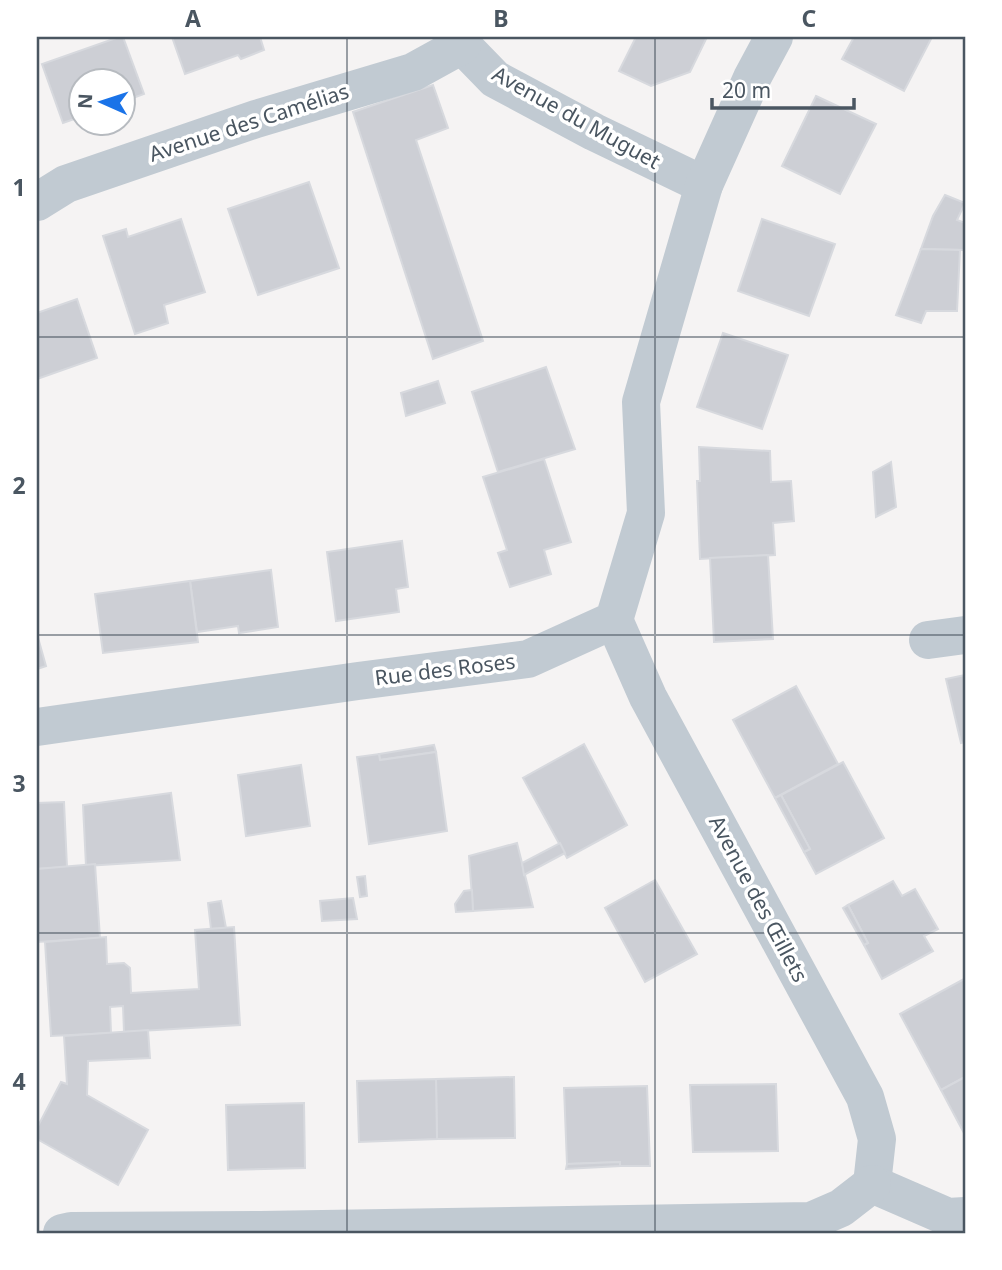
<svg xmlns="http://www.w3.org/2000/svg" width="1002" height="1270" font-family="'Noto Sans',sans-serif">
<rect width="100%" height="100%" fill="#f5f3f3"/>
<g fill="#cdcfd5" stroke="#d7d9de" stroke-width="2">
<path d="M 119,37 L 123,37 L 144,94 L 122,102 L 122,80 L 80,80 L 80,117 L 63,123 L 42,64 Z"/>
<path d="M 172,37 L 260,37 L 264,50 L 241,59 L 238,55 L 185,74 Z"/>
<path d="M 636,37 L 707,37 L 690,72 L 651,86 L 619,71 Z"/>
<path d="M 854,37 L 932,37 L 904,91 L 842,59 Z"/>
<path d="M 433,85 L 448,128 L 416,140 L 483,341 L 433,359 L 353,112 Z"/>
<path d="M 816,96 L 876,124 L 840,194 L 782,166 Z"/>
<path d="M 309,182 L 339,268 L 258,295 L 228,209 Z"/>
<path d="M 945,195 L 965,203 L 957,220 L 965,223 L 965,250 L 921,249 L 933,216 Z"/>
<path d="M 181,219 L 205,292 L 164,305 L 168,323 L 135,334 L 103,236 L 126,229 L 128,237 Z"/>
<path d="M 762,219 L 835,244 L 809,316 L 738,291 Z"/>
<path d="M 921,249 L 960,250 L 957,311 L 926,311 L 921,323 L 896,315 Z"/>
<path d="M 77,299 L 97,358 L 37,379 L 37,313 Z"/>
<path d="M 723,333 L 788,355 L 762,429 L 697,407 Z"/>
<path d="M 546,367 L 575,449 L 498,472 L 472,392 Z"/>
<path d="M 438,381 L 445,403 L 406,416 L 401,393 Z"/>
<path d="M 699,447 L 770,451 L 771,482 L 791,481 L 794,521 L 773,523 L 775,555 L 700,559 L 697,481 L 700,481 Z"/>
<path d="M 544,459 L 571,542 L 544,550 L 551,574 L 510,587 L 498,553 L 507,550 L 483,477 Z"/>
<path d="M 891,462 L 896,507 L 876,517 L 873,472 Z"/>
<path d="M 402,541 L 408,587 L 396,589 L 399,612 L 336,621 L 327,552 Z"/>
<path d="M 768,555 L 773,639 L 714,642 L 710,558 Z"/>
<path d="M 271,570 L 278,627 L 239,633 L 238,626 L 197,632 L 190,581 Z"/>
<path d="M 190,581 L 198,642 L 103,653 L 95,594 Z"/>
<path d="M 37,634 L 46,666 L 37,669 Z"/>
<path d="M 965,675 L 965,742 L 961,743 L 946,679 Z"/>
<path d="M 796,686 L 838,764 L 775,798 L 733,720 Z"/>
<path d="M 584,744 L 627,825 L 567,858 L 523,778 Z"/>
<path d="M 434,745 L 436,752 L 380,760 L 379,754 Z"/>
<path d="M 436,752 L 447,831 L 369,844 L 357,757 L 379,754 L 380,760 Z"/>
<path d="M 843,762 L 884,838 L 816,874 L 804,852 L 810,849 L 781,795 Z"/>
<path d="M 301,765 L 310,826 L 246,836 L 238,775 Z"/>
<path d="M 171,793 L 180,860 L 86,866 L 83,805 Z"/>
<path d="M 781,795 L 810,849 L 804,852 L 775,798 Z"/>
<path d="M 64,802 L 67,867 L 37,869 L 37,803 Z"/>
<path d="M 517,843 L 533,907 L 473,911 L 469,856 Z"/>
<path d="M 560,843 L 565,853 L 524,875 L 522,863 Z"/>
<path d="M 95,864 L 100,938 L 37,942 L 37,869 Z"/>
<path d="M 365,876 L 367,896 L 360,897 L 357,877 Z"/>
<path d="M 655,880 L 697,954 L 645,982 L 605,908 Z"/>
<path d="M 893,881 L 902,896 L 915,889 L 938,929 L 924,936 L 933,951 L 882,979 L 864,945 L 868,943 L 848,905 Z"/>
<path d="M 472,890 L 473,911 L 456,912 L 455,904 L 464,891 Z"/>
<path d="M 353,898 L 357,919 L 322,921 L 320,901 Z"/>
<path d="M 221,901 L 226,928 L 211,929 L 208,903 Z"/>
<path d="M 848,905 L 868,943 L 864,945 L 843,908 Z"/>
<path d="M 234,927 L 240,1025 L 124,1032 L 123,1006 L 110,1007 L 111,1033 L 51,1036 L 45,942 L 106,937 L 107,964 L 124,963 L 130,968 L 131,993 L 199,989 L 195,930 Z"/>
<path d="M 964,979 L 965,982 L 965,1077 L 941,1090 L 900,1014 Z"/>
<path d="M 148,1030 L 150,1058 L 88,1061 L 87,1095 L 148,1130 L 118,1185 L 37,1139 L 37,1128 L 61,1082 L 67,1084 L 64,1036 Z"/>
<path d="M 514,1077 L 515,1138 L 437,1139 L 436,1079 Z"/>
<path d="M 965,1077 L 965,1135 L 941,1090 Z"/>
<path d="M 436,1079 L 437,1139 L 359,1142 L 357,1081 Z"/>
<path d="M 776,1084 L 778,1151 L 693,1152 L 690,1085 Z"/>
<path d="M 647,1086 L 650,1166 L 620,1166 L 620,1162 L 567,1164 L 564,1088 Z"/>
<path d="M 304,1103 L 305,1168 L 228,1170 L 226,1105 Z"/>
<path d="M 620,1162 L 620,1166 L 566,1169 L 567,1164 Z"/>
</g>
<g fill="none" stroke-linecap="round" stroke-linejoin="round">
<g stroke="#c1cad2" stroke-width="38">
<path d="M 459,37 L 462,45 L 495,79 L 594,132 L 704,185"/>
<path d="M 37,202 L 66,184 L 256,119 L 413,72 L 462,45"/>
<path d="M 614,620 L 648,697 L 865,1097 L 877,1139 L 872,1184"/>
<path d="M 928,640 L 965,635"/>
<path d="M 37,727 L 358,681 L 528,659 L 614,620 L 646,513 L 641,402 L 704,185 L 752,78 L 774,37"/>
<path d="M 872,1184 L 948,1217 L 965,1216"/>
<path d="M 62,1233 L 71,1231 L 260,1230 L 811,1221 L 841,1208 L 872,1184"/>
</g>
</g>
<path fill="none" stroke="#4a5661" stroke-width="2" stroke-opacity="0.55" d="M 347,37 L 347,1233M 655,37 L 655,1233M 37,337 L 965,337M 37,635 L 965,635M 37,933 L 965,933"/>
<g text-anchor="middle" stroke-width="7" stroke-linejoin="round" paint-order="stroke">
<g font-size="21" fill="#4a5661" stroke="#fff">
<text transform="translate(576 118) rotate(29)" y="7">Avenue du Muguet</text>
<text transform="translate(249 123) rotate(-18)" y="7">Avenue des Camélias</text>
<text transform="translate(445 670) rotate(-7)" y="7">Rue des Roses</text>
<text transform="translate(758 899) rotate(62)" y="7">Avenue des Œillets</text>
</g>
</g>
<rect width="1002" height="1270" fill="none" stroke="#ffffff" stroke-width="77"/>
<g transform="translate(102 102) rotate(273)"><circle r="33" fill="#ffffff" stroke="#b7bbc0" stroke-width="2"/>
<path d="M0-5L12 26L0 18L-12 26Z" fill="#1a73e8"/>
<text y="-10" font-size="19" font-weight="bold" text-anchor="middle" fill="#4a5661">N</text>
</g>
<path d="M712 98v10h142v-10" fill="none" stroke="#4a5661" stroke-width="3.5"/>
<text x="722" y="98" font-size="21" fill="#4a5661" stroke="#ffffff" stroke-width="5" paint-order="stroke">20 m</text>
<rect x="38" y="38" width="926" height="1194" fill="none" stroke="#4a5661" stroke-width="2.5"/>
<g font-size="23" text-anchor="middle" font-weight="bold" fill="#4a5661">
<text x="193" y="27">A</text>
<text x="501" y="27">B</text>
<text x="809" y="27">C</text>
<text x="19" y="196">1</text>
<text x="19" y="494">2</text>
<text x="19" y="792">3</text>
<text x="19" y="1090">4</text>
</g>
</svg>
